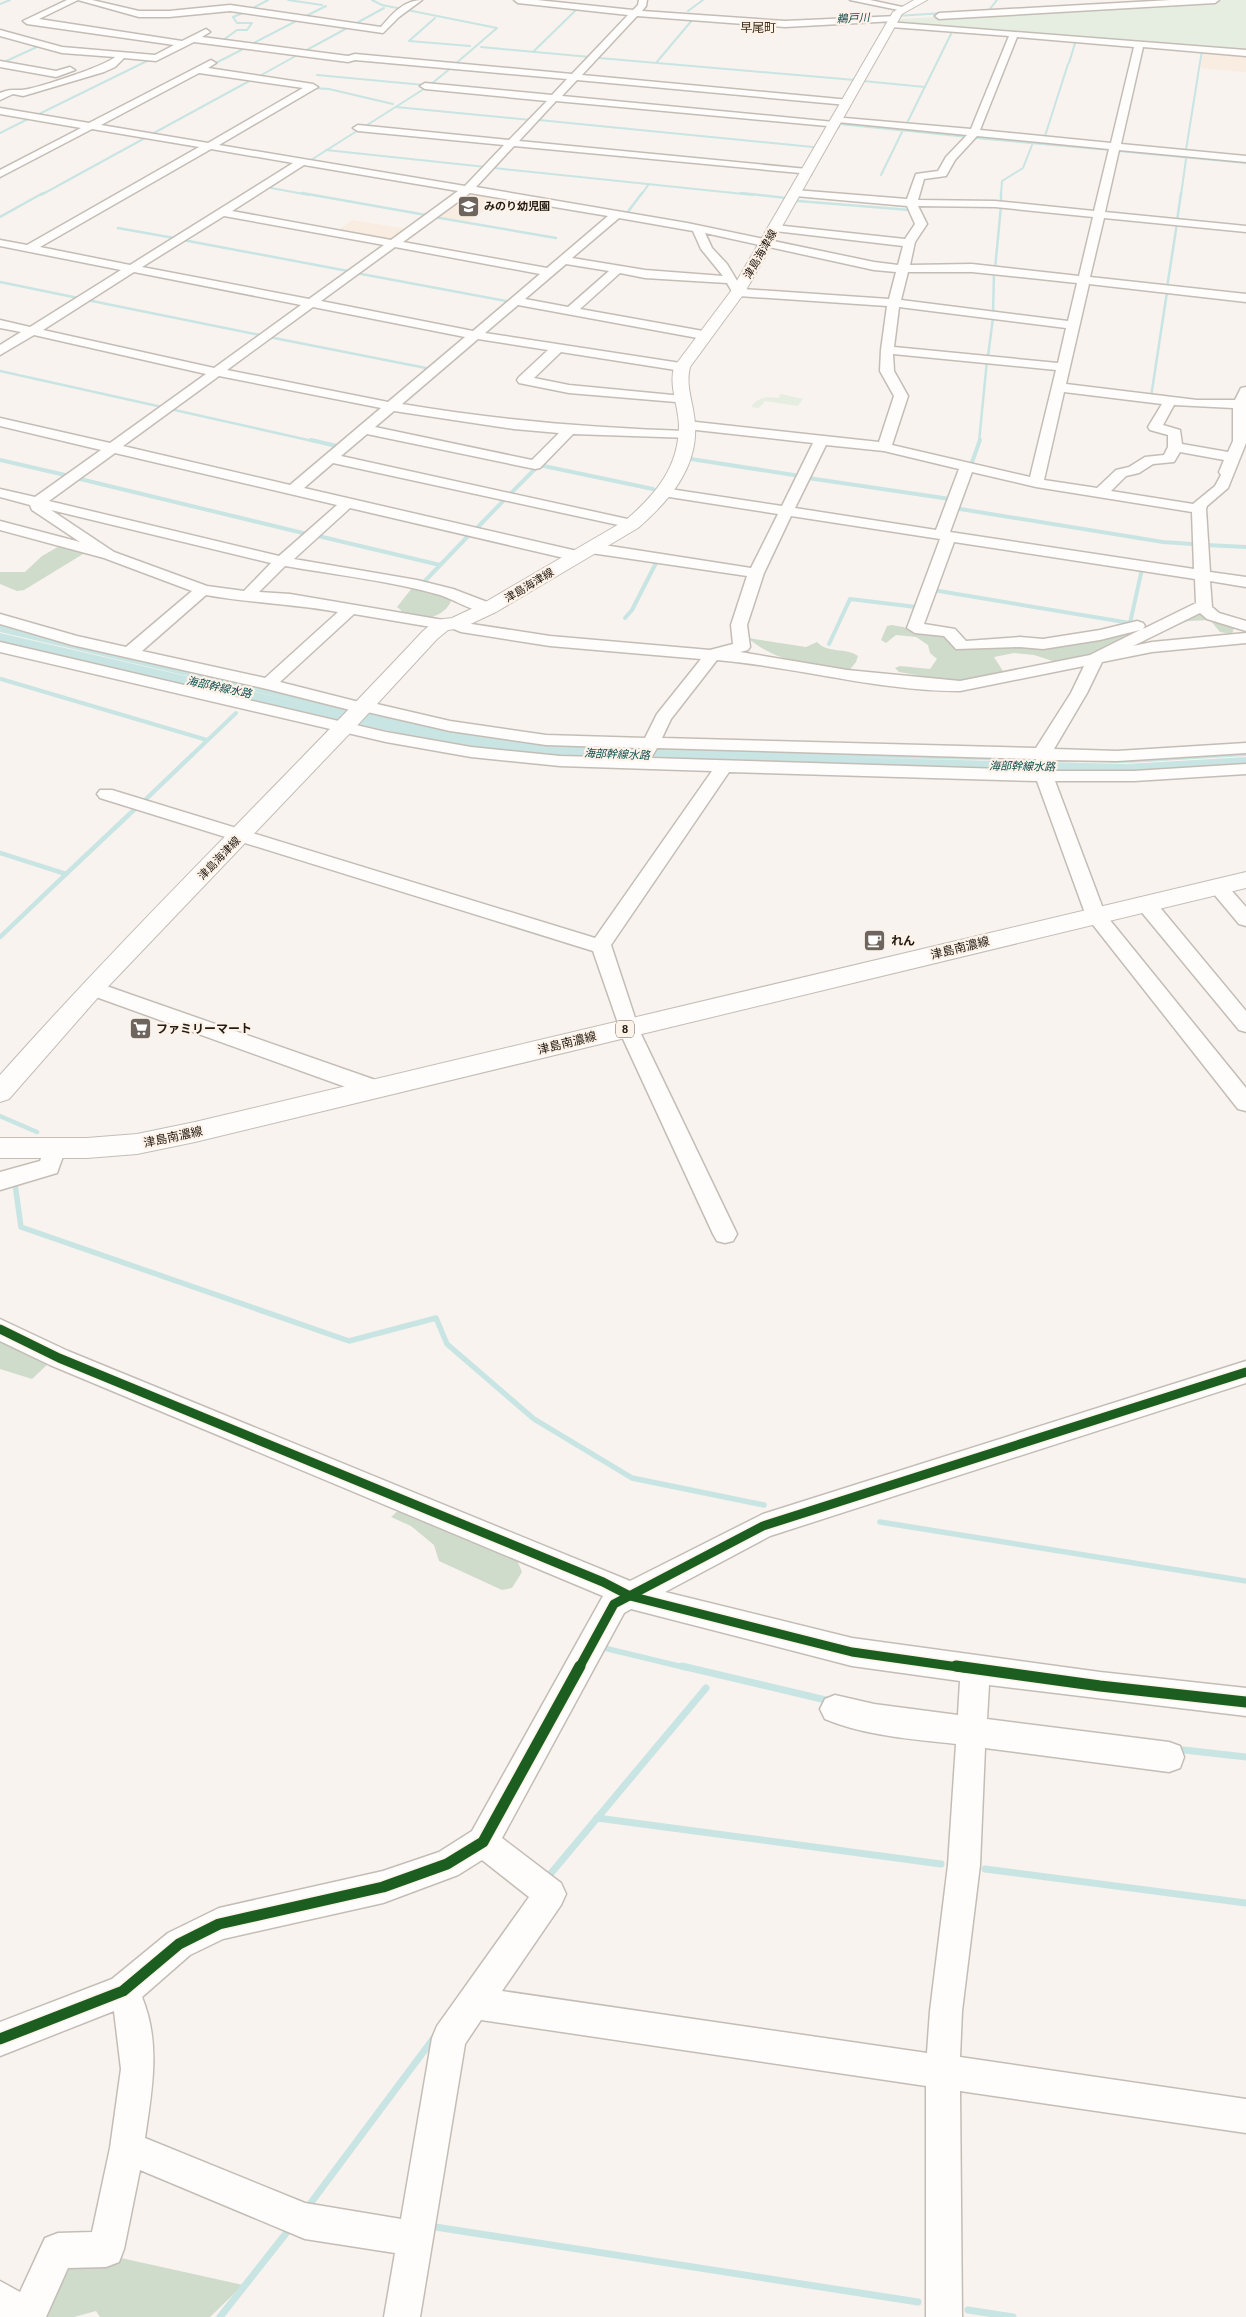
<svg xmlns="http://www.w3.org/2000/svg" width="1246" height="2317" font-family="Arial,'Noto Sans JP',sans-serif">
<rect width="100%" height="100%" fill="#f8f3ee"/>
<g fill="#f9ece0">
<path d="M 1203,51 L 1246,54 L 1246,72 L 1201,68 Z"/>
<path d="M 468,191 L 502,197 L 469,222 L 434,216 Z"/>
<path d="M 353,220 L 407,229 L 390,241 L 335,232 Z"/>
</g>
<g fill="#e6eee1">
<path d="M 1227,0 L 1246,0 L 1246,52 L 898,23 L 901,19 Z"/>
<path d="M 781,394 L 803,399 L 798,406 L 765,401 L 759,408 L 751,407 C 758,397 766,396 778,398 Z"/>
</g>
<g fill="#cfdbcb">
<path d="M 63,544 L 88,551 L 24,590 L 17,591 L 0,584 L 0,572 L 25,572 L 42,556 Z"/>
<path d="M 412,588 L 452,595 C 452,614 422,625 406,616 C 403,614 401,609 397,607 Z"/>
<path d="M 1200,612 L 1235,625 L 1232,634 L 1220,632 L 1210,620 L 1188,621 L 1171,628 L 1164,628 Z"/>
<path d="M 892,625 L 942,634 L 958,649 L 1099,638 L 1149,627 L 1091,657 L 1062,664 L 1034,655 L 1014,653 L 994,657 L 1006,676 L 960,683 L 899,672 L 895,668 L 900,666 L 930,669 L 937,659 L 930,653 L 928,645 L 916,637 L 896,635 L 886,643 L 881,640 L 887,626 Z"/>
<path d="M 748,638 L 806,647 L 817,642 C 828,654 846,647 858,656 L 856,662 L 847,673 C 815,666 773,661 748,638 Z"/>
<path d="M 0,1336 L 50,1362 L 32,1379 L 0,1369 Z"/>
<path d="M 403,1506 L 514,1553 L 522,1572 L 512,1588 L 502,1590 L 439,1561 L 434,1545 L 411,1526 L 391,1517 Z"/>
<path d="M 112,2256 L 243,2285 L 210,2317 L 100,2317 L 96,2311 L 74,2317 L 44,2317 L 63,2257 Z"/>
</g>
<path fill="#c8e5e3" d="M 0,624 L 54,638 L 63,643 L 268,688 L 276,692 L 449,729 L 500,737 L 1041,757 L 1246,750 L 1246,756 L 1127,763 L 836,757 L 1127,764 L 1246,757 L 1246,765 L 1131,772 L 1042,771 L 581,757 L 518,753 L 433,741 L 0,643 L 0,633 L 311,705 L 0,632 Z"/>
<g fill="none" stroke-linecap="round" stroke-linejoin="round">
<g stroke="#c8e5e3" stroke-width="2">
<path d="M 288,0 L 322,5"/>
<path d="M 372,0 L 382,5 L 497,28 L 454,65"/>
<path d="M 0,4 L 10,0"/>
<path d="M 990,9 L 997,0"/>
<path d="M 249,10 L 268,0"/>
<path d="M 688,11 L 703,0"/>
<path d="M 304,17 L 326,6"/>
<path d="M 880,17 L 944,13"/>
<path d="M 435,18 L 409,41 L 470,46"/>
<path d="M 353,25 L 384,8"/>
<path d="M 222,41 L 237,30 L 247,30 L 252,23 L 237,23 L 233,17 L 243,13"/>
<path d="M 252,44 L 300,19"/>
<path d="M 481,47 L 590,57"/>
<path d="M 303,52 L 351,26"/>
<path d="M 533,52 L 577,9"/>
<path d="M 599,58 L 855,80"/>
<path d="M 2,63 L 39,46"/>
<path d="M 656,63 L 693,19"/>
<path d="M 1069,63 L 1076,40"/>
<path d="M 210,66 L 249,46"/>
<path d="M 1198,74 L 1202,51"/>
<path d="M 317,75 L 424,85"/>
<path d="M 256,78 L 301,53"/>
<path d="M 863,81 L 925,87"/>
<path d="M 430,85 L 452,67"/>
<path d="M 313,88 L 329,89 L 393,104"/>
<path d="M 396,107 L 531,120"/>
<path d="M 37,115 L 151,59"/>
<path d="M 539,120 L 813,147"/>
<path d="M 907,123 L 952,32"/>
<path d="M 839,124 L 968,137"/>
<path d="M 364,127 L 427,87"/>
<path d="M 0,133 L 30,118"/>
<path d="M 152,134 L 253,79"/>
<path d="M 1045,136 L 1068,64"/>
<path d="M 975,138 L 1110,150"/>
<path d="M 326,150 L 486,167"/>
<path d="M 1186,150 L 1198,75"/>
<path d="M 1118,151 L 1246,163"/>
<path d="M 311,160 L 360,129"/>
<path d="M 494,168 L 753,195"/>
<path d="M 881,175 L 902,132"/>
<path d="M 271,188 L 309,195"/>
<path d="M 41,195 L 145,138"/>
<path d="M 641,195 L 649,184"/>
<path d="M 1001,195 L 1002,181 L 1023,168 L 1032,145"/>
<path d="M 1181,195 L 1186,159"/>
</g>
<g stroke="#c8e5e3" stroke-width="2.5">
<path d="M 302,193 L 426,215"/>
<path d="M 741,193 L 786,198"/>
<path d="M 798,201 L 910,210"/>
<path d="M 1001,203 L 1001,193"/>
<path d="M 627,213 L 642,193"/>
<path d="M 0,217 L 43,193"/>
<path d="M 434,217 L 556,238"/>
<path d="M 1177,221 L 1181,193"/>
<path d="M 118,228 L 174,238"/>
<path d="M 183,240 L 348,271"/>
<path d="M 995,269 L 1001,206"/>
<path d="M 356,273 L 511,302"/>
<path d="M 0,282 L 78,298"/>
<path d="M 1167,288 L 1177,223"/>
<path d="M 87,300 L 260,335"/>
<path d="M 993,315 L 994,272"/>
<path d="M 269,337 L 431,369"/>
<path d="M 988,356 L 993,318"/>
<path d="M 0,371 L 162,407"/>
<path d="M 1151,397 L 1167,292"/>
<path d="M 170,409 L 317,442"/>
<path d="M 979,442 L 987,360"/>
</g>
<g stroke="#c8e5e3" stroke-width="4">
<path d="M 311,440 L 341,447"/>
<path d="M 691,459 L 800,476"/>
<path d="M 0,460 L 65,475"/>
<path d="M 539,465 L 653,489"/>
<path d="M 971,465 L 980,440"/>
<path d="M 76,478 L 307,534"/>
<path d="M 808,478 L 950,499"/>
<path d="M 509,495 L 537,467"/>
<path d="M 954,508 L 1163,542 L 1192,544"/>
<path d="M 475,530 L 506,498"/>
<path d="M 314,535 L 440,565"/>
<path d="M 1206,545 L 1246,547"/>
<path d="M 422,584 L 471,533"/>
<path d="M 933,590 L 1130,623 L 1142,569 L 1145,570"/>
<path d="M 625,618 L 632,610 L 657,561 L 662,561"/>
<path d="M 829,644 L 850,599 L 916,607"/>
<path d="M 1,679 L 207,740"/>
<path d="M 191,756 L 236,713"/>
</g>
<g stroke="#c8e5e3" stroke-width="4.5">
<path d="M 144,801 L 192,755"/>
<path d="M 0,853 L 66,874 L 0,937"/>
<path d="M 66,874 L 137,807"/>
<path d="M 0,1116 L 37,1132"/>
</g>
<g stroke="#c8e5e3" stroke-width="5.5">
<path d="M 15,1184 L 21,1227 L 349,1341 L 436,1318 L 447,1344 L 534,1419 L 632,1478 L 764,1505"/>
<path d="M 880,1522 L 1246,1581"/>
<path d="M 604,1648 L 687,1668"/>
</g>
<g stroke="#c8e5e3" stroke-width="7">
<path d="M 682,1666 L 830,1701"/>
<path d="M 1175,1749 L 1246,1757"/>
<path d="M 597,1818 L 941,1864"/>
<path d="M 985,1869 L 1246,1903"/>
<path d="M 547,1878 L 706,1688"/>
<path d="M 307,2208 L 436,2035"/>
<path d="M 429,2226 L 918,2302"/>
<path d="M 968,2310 L 1013,2317"/>
<path d="M 220,2317 L 291,2227"/>
</g>
<defs>
<g id="minor">
<path d="M 67,0 L 92,0 L 139,11 L 169,11 L 230,5 L 381,27 C 392,14 404,0 422,0 L 399,17 L 383,33 L 230,11 L 169,17 L 139,17 L 78,0 L 39,19 L 182,41 L 206,29 L 210,32 L 202,37 L 348,56 L 355,54 L 572,74 L 628,15 L 518,3 L 514,0 L 537,0 L 633,10 L 638,5 L 639,0 L 647,0 L 646,6 L 642,11 L 785,21 L 898,16 L 899,18 L 895,21 L 785,27 L 637,16 L 582,75 L 850,100 L 850,104 L 847,105 L 577,80 L 562,96 L 834,122 L 838,123 L 838,127 L 556,101 L 519,141 L 807,169 L 811,170 L 811,174 L 514,146 L 476,187 L 687,223 L 874,262 L 898,265 L 903,246 L 775,231 L 769,228 L 775,225 L 905,239 L 915,224 L 907,206 L 795,196 L 790,193 L 795,190 L 907,199 L 916,174 L 938,171 L 946,157 L 967,135 L 837,122 L 833,121 L 833,117 L 971,129 L 1009,36 L 891,27 L 887,24 L 888,22 L 1246,50 L 1246,56 L 1143,47 L 1121,144 L 1246,156 L 1246,162 L 1119,150 L 1105,212 L 1246,226 L 1246,232 L 1104,218 L 1090,277 L 1246,294 L 1246,302 L 1089,284 L 1066,384 L 1197,400 L 1235,400 L 1241,388 L 1246,387 L 1246,443 L 1228,488 L 1207,506 L 1206,509 L 1210,572 L 1246,577 L 1246,587 L 1210,581 L 1212,607 L 1219,613 L 1246,621 L 1246,631 L 1207,619 L 1200,613 L 1133,646 L 1152,642 L 1246,633 L 1246,643 L 1152,652 L 1102,662 L 1087,693 L 1054,749 L 1117,751 L 1246,743 L 1246,753 L 1117,761 L 1053,760 L 1053,771 L 1134,771 L 1246,764 L 1246,774 L 1134,781 L 1055,781 L 1105,914 L 1246,1088 L 1246,1111 L 1238,1109 L 1086,916 L 1037,781 L 729,772 L 611,945 L 639,1030 L 737,1234 L 733,1241 L 725,1243 L 717,1241 L 713,1234 L 618,1028 L 619,1026 L 593,951 L 100,798 L 97,794 L 100,790 L 112,790 L 595,938 L 712,771 L 560,766 L 471,757 L 386,742 L 0,652 L 0,642 L 386,732 L 471,747 L 560,756 L 638,758 L 636,755 L 640,748 L 546,745 L 450,731 L 367,712 L 362,713 L 267,689 L 72,645 L 0,624 L 0,614 L 77,636 L 126,647 L 192,591 L 104,558 L 0,530 L 0,521 L 80,542 L 32,510 L 30,505 L 0,497 L 0,489 L 35,497 L 101,450 L 0,426 L 0,418 L 110,443 L 206,374 L 34,335 L 0,355 L 0,345 L 21,332 L 0,328 L 0,320 L 30,327 L 121,270 L 0,246 L 0,240 L 27,245 L 199,147 L 92,129 L 0,177 L 0,170 L 81,128 L 0,114 L 0,108 L 89,123 L 211,60 L 216,63 L 208,68 L 313,84 L 318,87 L 219,145 L 465,186 L 504,145 L 358,131 L 353,128 L 358,125 L 509,140 L 547,101 L 425,89 L 420,86 L 425,83 L 552,95 L 567,79 L 355,60 L 348,62 L 194,42 L 156,61 L 124,58 L 115,67 L 104,72 L 23,96 L 13,94 L 0,100 L 0,93 C 9,89 13,90 22,90 C 36,89 105,66 115,57 L 62,53 L 0,36 L 0,30 L 62,47 L 155,55 L 174,45 L 27,24 L 23,21 ZM 1017,37 L 1134,47 L 1111,143 L 980,130 ZM 199,73 L 303,88 L 208,143 L 101,125 ZM 977,136 L 1109,149 L 1094,211 L 995,201 L 918,200 L 924,179 L 946,176 L 955,160 ZM 211,149 L 293,163 L 130,265 L 40,247 ZM 304,165 L 458,191 L 391,240 L 232,211 ZM 470,193 L 608,216 L 547,268 L 403,242 ZM 918,206 L 995,207 L 1093,217 L 1079,276 L 972,264 L 910,265 L 915,242 L 927,224 ZM 224,216 L 384,245 L 309,299 L 142,267 ZM 619,218 L 693,231 L 701,249 L 723,276 L 645,270 L 572,258 ZM 705,233 L 874,270 L 896,272 L 889,299 L 742,289 L 727,264 L 712,248 ZM 395,247 L 540,274 L 473,331 L 321,301 ZM 566,264 L 609,271 L 568,307 L 525,299 ZM 134,272 L 301,305 L 214,368 L 43,330 ZM 908,272 L 972,272 L 1077,283 L 1068,321 L 901,300 ZM 620,273 L 645,278 L 727,283 L 734,295 L 738,296 L 887,306 L 881,350 L 880,371 L 894,396 L 879,442 L 687,421 L 680,425 L 687,429 L 813,443 L 782,506 L 663,488 L 656,492 L 663,496 L 778,514 L 751,568 L 591,543 L 583,548 L 591,553 L 747,576 L 731,625 L 733,644 L 710,650 L 550,636 L 465,623 L 455,619 L 449,621 L 290,594 L 259,592 L 285,566 C 337,575 390,581 440,595 C 456,600 478,616 495,611 L 497,608 L 495,605 L 453,589 L 417,580 L 294,559 L 350,508 L 577,561 L 585,556 L 577,551 L 304,488 L 333,463 L 632,528 L 637,527 L 639,524 L 637,521 L 632,520 L 341,456 L 367,434 L 535,469 L 540,468 L 573,434 L 691,438 L 693,435 L 686,431 C 591,428 496,420 402,404 L 478,339 L 548,350 L 519,377 L 517,380 L 519,383 L 569,393 L 688,403 L 690,400 L 688,397 L 683,396 L 569,385 L 534,378 L 561,352 L 682,371 L 688,367 L 687,364 L 485,333 L 518,305 L 703,339 L 707,338 L 709,335 L 707,332 L 703,331 L 580,309 ZM 313,307 L 465,337 L 388,402 L 227,370 ZM 899,307 L 1066,328 L 1058,363 L 894,347 ZM 893,354 L 1056,370 L 1030,477 L 892,445 L 908,396 L 894,371 ZM 219,376 L 381,408 L 290,485 L 123,446 ZM 1064,392 L 1162,404 L 1148,427 L 1150,430 L 1168,435 L 1168,447 L 1164,455 L 1145,457 L 1129,467 L 1116,470 L 1097,488 L 1044,480 ZM 1174,405 L 1233,408 L 1233,441 L 1228,452 L 1182,444 L 1180,430 L 1163,425 ZM 394,411 L 514,429 L 559,433 L 532,460 L 375,427 ZM 826,445 L 884,451 L 959,469 L 936,530 L 795,508 ZM 1180,452 L 1224,460 L 1219,472 L 1221,475 L 1215,486 L 1193,504 L 1111,491 L 1126,476 L 1139,473 L 1153,464 L 1174,462 ZM 115,453 L 337,505 L 279,556 L 49,501 ZM 972,472 L 1036,487 L 1192,512 L 1194,569 L 950,532 ZM 51,510 L 271,563 L 244,591 L 207,586 L 114,552 ZM 791,516 L 940,539 L 907,628 L 915,633 L 944,636 L 956,649 L 1020,647 L 1043,649 L 1100,640 L 1140,630 L 1090,655 L 960,681 L 847,670 L 740,652 L 748,650 L 750,647 L 747,625 L 764,573 ZM 954,542 L 1195,579 L 1196,603 L 1143,629 L 1145,626 L 1143,623 L 1137,621 L 1100,630 L 1043,639 L 1020,637 L 966,641 L 955,629 L 924,624 ZM 206,595 C 250,603 294,604 338,612 L 265,678 L 142,651 ZM 354,614 L 443,629 L 449,627 L 461,632 L 550,646 L 701,659 L 657,714 L 645,738 L 546,735 L 450,721 L 364,701 L 359,702 L 280,682 ZM 717,660 C 798,667 878,691 960,691 L 1084,666 L 1071,693 L 1036,748 L 662,738 L 671,719 ZM 657,748 L 1036,759 L 1035,770 L 651,758 Z"/>
<path d="M 850,0 L 870,0 L 907,8 L 903,11 Z"/>
<path d="M 1171,0 L 1219,0 L 1215,3 L 939,19 L 935,16 L 939,13 Z"/>
<path d="M 0,61 L 56,71 L 70,67 L 75,70 L 56,77 L 0,67 Z"/>
<path d="M 1218,881 L 1225,883 L 1246,907 L 1246,926 L 1239,924 L 1208,887 L 1211,883 Z"/>
<path d="M 1146,898 L 1153,899 L 1246,1011 L 1246,1032 L 1239,1030 L 1139,909 L 1136,904 L 1139,899 Z"/>
<path d="M 92,981 L 384,1083 L 387,1089 L 384,1095 L 376,1097 L 368,1095 L 85,993 L 82,988 L 85,983 Z"/>
<path d="M 55,1139 L 63,1142 L 66,1148 L 57,1173 L 0,1190 L 0,1172 L 40,1161 L 47,1142 Z"/>
<path d="M 0,1319 L 68,1351 L 630,1581 L 763,1514 L 1246,1361 L 1246,1383 L 770,1536 L 665,1592 L 852,1638 L 1100,1672 L 1246,1688 L 1246,1716 L 989,1685 L 987,1719 L 1169,1742 L 1180,1746 L 1184,1757 L 1180,1768 L 1169,1772 L 985,1748 L 980,1865 L 962,2011 L 960,2057 L 1246,2099 L 1246,2133 L 960,2091 L 962,2317 L 926,2317 L 926,2086 L 481,2020 L 465,2044 L 420,2317 L 384,2317 L 395,2253 L 305,2239 L 140,2170 L 124,2249 L 119,2262 L 106,2267 L 68,2268 L 46,2317 L 0,2317 L 0,2281 L 20,2292 L 45,2238 L 58,2233 L 92,2232 L 110,2148 L 121,2069 L 114,2011 L 0,2056 L 0,2022 L 112,1979 L 168,1933 L 219,1908 L 383,1871 L 439,1852 L 472,1831 L 603,1596 L 50,1365 L 0,1341 ZM 631,1609 L 852,1666 L 960,1681 L 958,1715 L 874,1704 L 835,1695 L 825,1699 L 820,1709 L 825,1719 C 866,1736 912,1739 956,1744 L 948,1865 L 930,2011 L 927,2053 L 502,1991 L 561,1905 L 566,1894 L 561,1883 L 502,1838 L 624,1613 ZM 482,1860 L 529,1897 L 437,2026 L 432,2038 L 401,2219 L 305,2203 L 145,2138 C 152,2090 161,2043 142,1997 L 190,1955 L 223,1939 L 383,1903 L 458,1875 Z"/>
</g>
<g id="major">
<path d="M 914,0 L 927,0 L 902,14 L 745,292 L 690,367 C 685,387 694,404 695,424 C 698,468 669,501 638,528 L 496,612 L 462,628 L 448,630 L 437,639 L 353,730 L 101,994 L 9,1099 L 0,1102 L 0,1075 C 136,922 284,780 423,631 L 436,620 L 452,618 L 482,604 L 626,520 C 656,494 679,467 679,425 C 678,404 669,387 674,367 L 731,291 L 893,12 Z"/>
<path d="M 1246,872 L 1246,888 L 195,1142 L 137,1154 L 87,1158 L 0,1158 L 0,1138 L 87,1138 L 137,1134 L 195,1122 Z"/>
</g>
</defs>
<use href="#minor" stroke="#c4bdb6" stroke-width="3"/>
<use href="#major" stroke="#c4bdb6" stroke-width="2"/>
<use href="#minor" fill="#fefdfc" fill-rule="evenodd"/>
<use href="#major" fill="#fefdfc" fill-rule="evenodd"/>
<defs>
<g id="cycleway-far1">
<path d="M 0,1329 L 59,1358 L 603,1582 L 630,1596 L 852,1652 L 965,1668"/>
<path d="M 579,1668 L 614,1604 L 763,1526 L 1246,1372"/>
</g>
<g id="cycleway">
<path d="M 956,1666 L 1100,1686 L 1246,1702"/>
<path d="M 0,2039 L 123,1991 L 179,1944 L 219,1924 L 383,1887 L 447,1864 L 483,1842 L 580,1666"/>
</g>
</defs>
<use href="#cycleway-far1" stroke="#fdf3e9" stroke-width="12"/>
<use href="#cycleway" stroke="#fdf3e9" stroke-width="14"/>
<use href="#cycleway-far1" stroke="#1b5e20" stroke-width="9"/>
<use href="#cycleway" stroke="#1b5e20" stroke-width="11"/>
</g>
<defs>
<symbol id="school-square" viewBox="-11 -11 22 22"><rect x="-9" y="-9" width="18" height="18" rx="4" fill="#6e665e" stroke="#fdf3e9"/><path d="M0-5L7-2L0 1L-7-2ZM-4 1L0 2.5L4 1V4Q0 6-4 4Z" fill="#fff"/></symbol>
<symbol id="cafe-square" viewBox="-11 -11 22 22"><rect x="-9" y="-9" width="18" height="18" rx="4" fill="#6e665e" stroke="#fdf3e9"/><path d="M-5.5-4.5H6V0H3Q3 3.5 0 3.5H-2.5Q-5.5 3.5-5.5 0ZM3-3.2v2h1.7v-2ZM-6 4.5H4V6H-6Z" fill="#fff"/></symbol>
<symbol id="supermarket-square" viewBox="-11 -11 22 22"><rect x="-9" y="-9" width="18" height="18" rx="4" fill="#6e665e" stroke="#fdf3e9"/><path d="M-6-5.5h2.5l.6 2H6L4.5 2H-2.5L-4.4-4H-6ZM-1.5 3.2a1.3 1.3 0 1 0 .1 0ZM3 3.2a1.3 1.3 0 1 0 .1 0Z" fill="#fff"/></symbol>
</defs>
<g fill-rule="evenodd">
<use href="#school-square" x="456" y="194" width="25" height="25"/>
<use href="#cafe-square" x="862" y="928" width="25" height="25"/>
<use href="#supermarket-square" x="128" y="1016" width="25" height="25"/>
</g>
<g text-anchor="middle" stroke-width="4.5" stroke-linejoin="round" paint-order="stroke">
<g font-size="11" font-style="italic" fill="#0f4d4e" stroke="#fdf3e9">
<text transform="translate(853 18) rotate(-3)" y="4">鵜戸川</text>
<text transform="translate(219 687) rotate(12)" y="4">海部幹線水路</text>
<text transform="translate(617 754) rotate(2)" y="4">海部幹線水路</text>
<text transform="translate(1022 766) rotate(1)" y="4">海部幹線水路</text>
</g>
<g font-size="11" font-weight="bold" fill="#231a11" stroke="#fdf3e9" text-anchor="start">
<text x="484" y="210">みのり幼児園</text>
</g>
<g font-size="11" fill="#231a11" stroke="#fdf3e9">
<text transform="translate(760 254) rotate(-60)" y="4">津島海津線</text>
<text transform="translate(529 585) rotate(-31)" y="4">津島海津線</text>
<text transform="translate(219 858) rotate(-46)" y="4">津島海津線</text>
</g>
<rect fill="#fdf3e9" stroke="#645b52" stroke-width="1" x="616" y="1020.5" width="18" height="17" rx="4"/>
<g font-size="11" font-weight="bold" fill="#231a11">
<text x="625" y="1033">8</text>
</g>
<g font-size="12" fill="#3b2712" stroke="#fdf3e9">
<text x="758" y="32">早尾町</text>
</g>
<g font-size="12" font-weight="bold" fill="#231a11" stroke="#fdf3e9" text-anchor="start">
<text x="891" y="945">れん</text>
<text x="156" y="1033">ファミリーマート</text>
</g>
<g font-size="12" fill="#231a11" stroke="#fdf3e9">
<text transform="translate(960 948) rotate(-14)" y="4">津島南濃線</text>
<text transform="translate(567 1043) rotate(-14)" y="4">津島南濃線</text>
<text transform="translate(173 1137) rotate(-12)" y="4">津島南濃線</text>
</g>
</g>
</svg>
